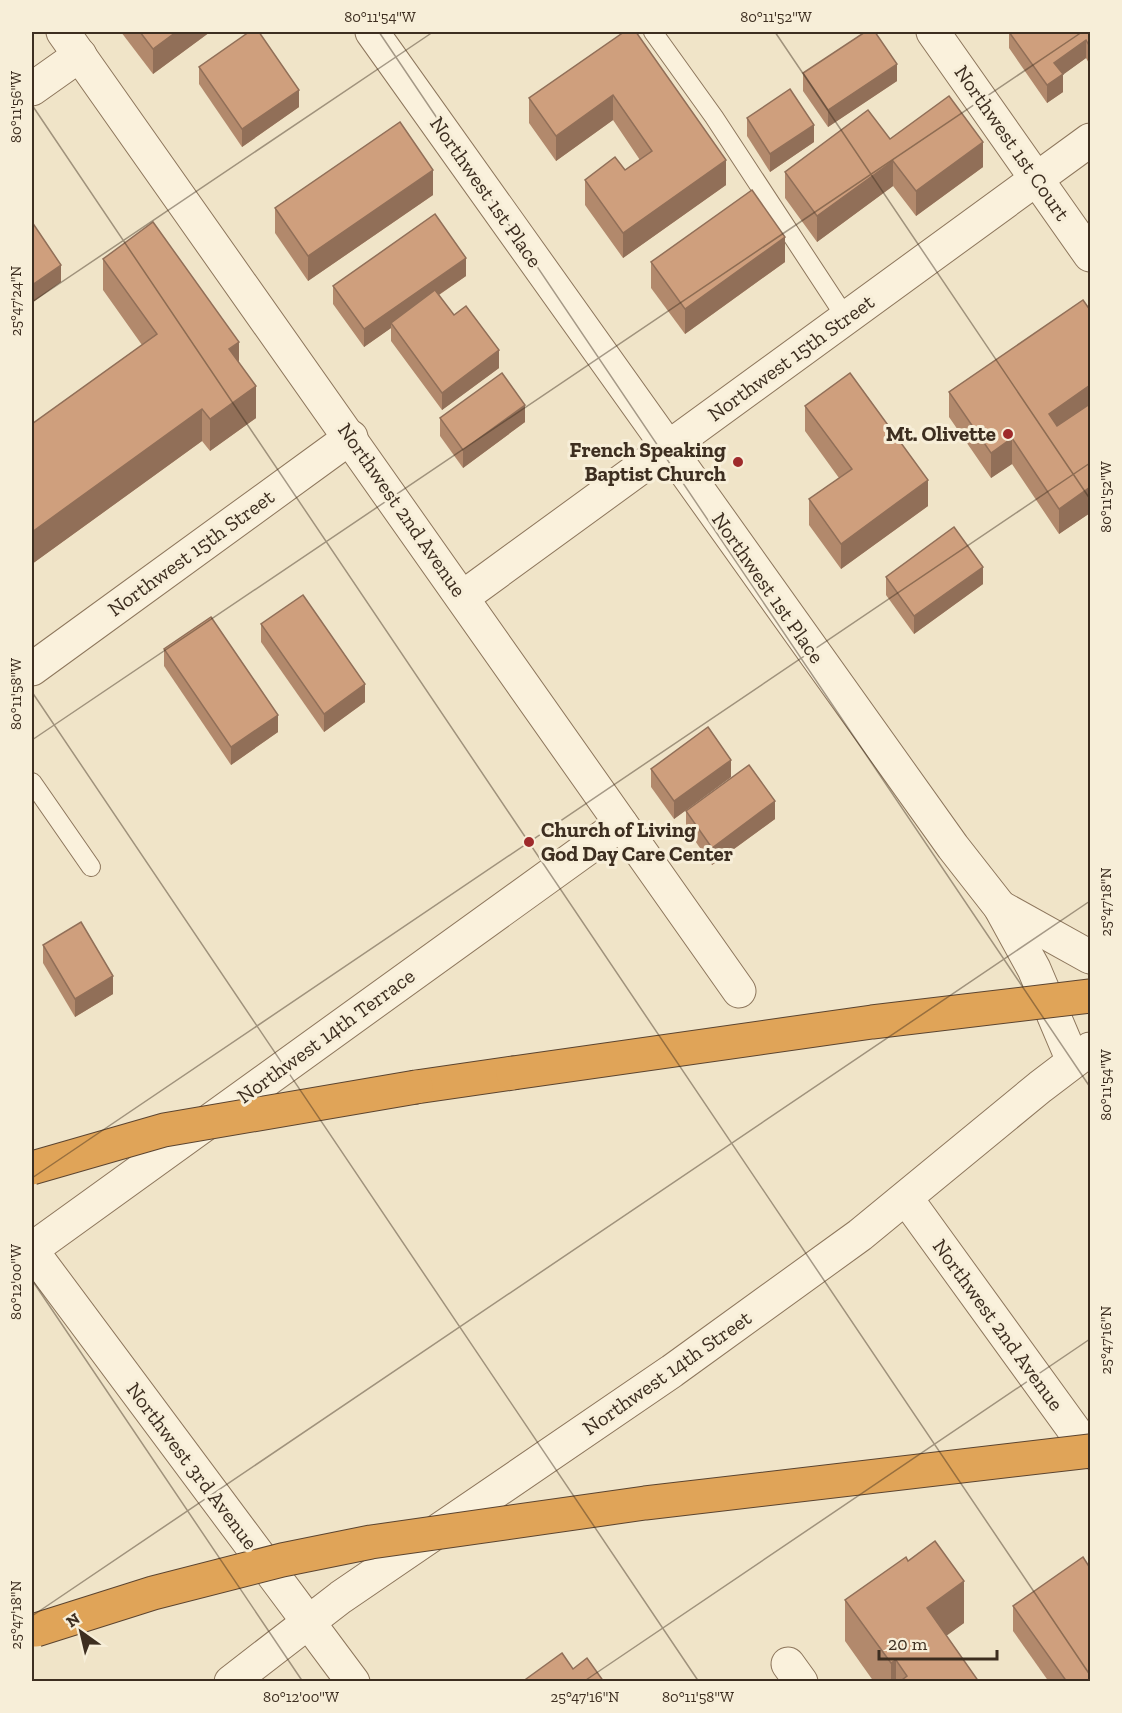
<svg xmlns="http://www.w3.org/2000/svg" width="1122" height="1713" font-family="'Zilla Slab',serif">
<rect width="100%" height="100%" fill="#f0e4c8"/>
<g fill="none" stroke-linecap="round" stroke-linejoin="round">
<defs>
<g id="service">
<path d="M 653,32 L 714,117 L 846,318"/>
<path d="M 32,782 L 91,867"/>
</g>
<g id="minor">
<path d="M 63,32 L 739,991"/>
<path d="M 933,32 L 1090,255"/>
<path d="M 32,89 L 80,55"/>
<path d="M 463,597 L 1090,140"/>
<path d="M 32,669 L 351,437"/>
<path d="M 906,1198 L 1090,1452"/>
<path d="M 32,1249 L 621,824"/>
<path d="M 788,1664 L 801,1682"/>
</g>
<g id="tertiary">
<path d="M 372,32 L 953,847 L 1000,907 L 1034,969 L 1073,1061"/>
<path d="M 1000,907 L 1090,957"/>
<path d="M 32,1251 L 353,1682"/>
<path d="M 231,1682 L 341,1597 L 672,1371 L 860,1235 L 1040,1087 L 1090,1049"/>
</g>
<path id="motorway" d="M 416,1087 L 513,1073"/>
</defs>
<use href="#service" stroke="#8d765c" stroke-width="20"/>
<use href="#minor" stroke="#8d765c" stroke-width="35"/>
<use href="#tertiary" stroke="#8d765c" stroke-width="35"/>
<use href="#motorway" stroke="#5b4430" stroke-width="35"/>
<use href="#service" stroke="#faf1dc" stroke-width="18"/>
<use href="#minor" stroke="#faf1dc" stroke-width="33"/>
<use href="#tertiary" stroke="#faf1dc" stroke-width="33"/>
<use href="#motorway" stroke="#e0a458" stroke-width="33"/>
<defs>
<g id="motorway-bridge">
<path d="M 513,1073 L 872,1022 L 1090,996"/>
<path d="M 32,1168 L 164,1130 L 416,1087"/>
<path d="M 36,1630 L 153,1593 L 282,1560 L 371,1542 L 645,1503 L 1090,1451"/>
</g>
</defs>
<use href="#motorway-bridge" stroke="#5b4430" stroke-width="35" stroke-linecap="butt"/>
<use href="#motorway-bridge" stroke="#e0a458" stroke-width="33"/>
</g>
<g fill="#b2896c">
<path d="M 121,32 L 210,32 L 153,74 Z"/>
<path d="M 624,32 L 726,185 L 623,258 L 585,205 L 585,180 L 625,170 L 640,160 L 613,120 L 556,161 L 529,123 L 529,98 Z"/>
<path d="M 1009,32 L 1090,32 L 1090,65 L 1086,58 L 1063,74 L 1063,92 L 1047,103 L 1009,48 Z"/>
<path d="M 199,67 L 299,107 L 242,147 L 199,84 Z"/>
<path d="M 803,73 L 897,81 L 828,127 L 803,91 Z"/>
<path d="M 747,118 L 814,142 L 770,172 L 747,136 Z"/>
<path d="M 890,139 L 983,167 L 916,216 L 893,186 L 817,242 L 785,198 L 785,172 Z"/>
<path d="M 433,195 L 308,281 L 275,233 L 275,208 Z"/>
<path d="M 103,259 L 239,363 L 256,418 L 210,451 L 202,441 L 32,564 L 32,424 L 142,345 L 103,290 Z"/>
<path d="M 651,262 L 785,262 L 685,334 L 651,288 Z"/>
<path d="M 466,276 L 439,295 L 454,315 L 499,368 L 442,410 L 391,341 L 391,328 L 364,347 L 333,304 L 333,286 Z"/>
<path d="M 1090,310 L 1090,513 L 1059,534 L 1012,464 L 991,478 L 949,417 L 949,392 Z"/>
<path d="M 805,406 L 928,506 L 841,569 L 809,525 L 809,499 L 839,478 L 805,431 Z"/>
<path d="M 440,418 L 525,422 L 463,468 L 440,436 Z"/>
<path d="M 886,577 L 983,584 L 914,634 L 886,595 Z"/>
<path d="M 261,624 L 365,702 L 324,732 L 261,642 Z"/>
<path d="M 164,649 L 278,732 L 231,765 L 164,666 Z"/>
<path d="M 651,769 L 731,777 L 674,819 L 651,787 Z"/>
<path d="M 686,811 L 775,819 L 712,865 L 686,828 Z"/>
<path d="M 43,945 L 113,994 L 75,1017 L 43,963 Z"/>
<path d="M 908,1561 L 964,1623 L 946,1635 L 979,1682 L 874,1682 L 845,1641 L 845,1600 Z"/>
<path d="M 1013,1606 L 1090,1682 L 1049,1682 L 1013,1631 Z"/>
</g>
<g fill="#916f58">
<path d="M 176,32 L 210,32 L 153,74 L 153,49 Z"/>
<path d="M 1086,40 L 1086,58 L 1060,77 L 1063,74 L 1063,92 L 1047,103 L 1047,85 L 1054,63 Z"/>
<path d="M 897,64 L 897,81 L 828,127 L 828,110 Z"/>
<path d="M 299,90 L 299,107 L 242,147 L 242,129 Z"/>
<path d="M 613,95 L 613,120 L 556,161 L 556,136 Z"/>
<path d="M 814,125 L 814,142 L 770,172 L 770,154 Z"/>
<path d="M 983,142 L 983,167 L 916,216 L 916,191 Z"/>
<path d="M 726,160 L 726,185 L 623,258 L 623,233 Z"/>
<path d="M 893,161 L 893,186 L 817,242 L 817,216 Z"/>
<path d="M 433,170 L 433,195 L 308,281 L 308,256 Z"/>
<path d="M 785,237 L 785,262 L 685,334 L 685,309 Z"/>
<path d="M 466,258 L 466,276 L 393,326 L 391,323 L 391,328 L 364,347 L 364,329 Z"/>
<path d="M 61,265 L 61,282 L 32,303 L 32,285 Z"/>
<path d="M 239,342 L 239,374 L 229,349 Z"/>
<path d="M 499,350 L 499,368 L 442,410 L 442,393 Z"/>
<path d="M 1090,385 L 1090,410 L 1049,439 L 1049,414 Z"/>
<path d="M 256,386 L 256,418 L 210,451 L 210,419 Z"/>
<path d="M 525,405 L 525,422 L 463,468 L 463,450 Z"/>
<path d="M 202,409 L 202,441 L 32,564 L 32,532 Z"/>
<path d="M 1012,438 L 1012,464 L 991,478 L 991,453 Z"/>
<path d="M 928,480 L 928,506 L 841,569 L 841,544 Z"/>
<path d="M 1090,487 L 1090,513 L 1059,534 L 1059,509 Z"/>
<path d="M 983,567 L 983,584 L 914,634 L 914,616 Z"/>
<path d="M 365,684 L 365,702 L 324,732 L 324,714 Z"/>
<path d="M 278,715 L 278,732 L 231,765 L 231,747 Z"/>
<path d="M 731,760 L 731,777 L 674,819 L 674,801 Z"/>
<path d="M 775,801 L 775,819 L 712,865 L 712,848 Z"/>
<path d="M 113,976 L 113,994 L 75,1017 L 75,999 Z"/>
<path d="M 964,1581 L 964,1623 L 927,1650 L 927,1608 Z"/>
<path d="M 896,1660 L 896,1682 L 891,1682 L 891,1663 Z"/>
</g>
<g fill="#cf9f7d" stroke="#916f58" stroke-width="1.5">
<path d="M 140,32 L 176,32 L 153,49 Z"/>
<path d="M 249,32 L 259,32 L 299,90 L 242,129 L 199,67 Z"/>
<path d="M 624,32 L 636,32 L 726,160 L 623,233 L 585,180 L 615,157 L 625,170 L 652,151 L 613,95 L 556,136 L 529,98 Z"/>
<path d="M 865,32 L 875,32 L 897,64 L 828,110 L 803,73 Z"/>
<path d="M 1009,32 L 1090,32 L 1090,47 L 1086,40 L 1054,63 L 1063,74 L 1047,85 Z"/>
<path d="M 790,89 L 814,125 L 770,154 L 747,118 Z"/>
<path d="M 949,96 L 983,142 L 916,191 L 893,161 L 817,216 L 785,172 L 868,110 L 890,139 Z"/>
<path d="M 400,122 L 433,170 L 308,256 L 275,208 Z"/>
<path d="M 752,190 L 785,237 L 685,309 L 651,262 Z"/>
<path d="M 435,214 L 466,258 L 364,329 L 333,286 Z"/>
<path d="M 32,222 L 61,265 L 32,285 Z"/>
<path d="M 153,222 L 239,342 L 229,349 L 256,386 L 210,419 L 202,409 L 32,532 L 32,424 L 157,334 L 103,259 Z"/>
<path d="M 435,290 L 454,315 L 466,306 L 499,350 L 442,393 L 391,323 Z"/>
<path d="M 1083,300 L 1090,310 L 1090,385 L 1049,414 L 1057,426 L 1090,404 L 1090,487 L 1059,509 L 1012,438 L 991,453 L 949,392 Z"/>
<path d="M 502,373 L 525,405 L 463,450 L 440,418 Z"/>
<path d="M 850,373 L 928,480 L 841,544 L 809,499 L 852,469 L 805,406 Z"/>
<path d="M 954,527 L 983,567 L 914,616 L 886,577 Z"/>
<path d="M 303,595 L 365,684 L 324,714 L 261,624 Z"/>
<path d="M 211,617 L 278,715 L 231,747 L 164,649 Z"/>
<path d="M 708,727 L 731,760 L 674,801 L 651,769 Z"/>
<path d="M 749,765 L 775,801 L 712,848 L 686,811 Z"/>
<path d="M 81,922 L 113,976 L 75,999 L 43,945 Z"/>
<path d="M 935,1541 L 964,1581 L 927,1608 L 979,1682 L 903,1682 L 902,1680 L 907,1676 L 896,1660 L 891,1663 L 845,1600 L 906,1557 L 908,1561 Z"/>
<path d="M 1083,1557 L 1090,1568 L 1090,1682 L 1067,1682 L 1013,1606 Z"/>
<path d="M 562,1653 L 573,1669 L 587,1658 L 604,1682 L 522,1682 Z"/>
</g>
<path fill="none" stroke="#3d2e20" stroke-width="1.5" stroke-opacity="0.45" d="M 379,32 L 1090,1087M 775,32 L 1090,499M 32,105 L 1090,1675M 32,302 L 433,32M 32,692 L 699,1682M 32,740 L 1082,32M 32,1178 L 1090,463M 32,1280 L 303,1682M 32,1616 L 1090,901M 583,1682 L 1090,1339"/>
<g fill="#9e2a2b" stroke="#f7eed8" stroke-width="2">
<circle cx="1008" cy="434" r="6"/>
<circle cx="738" cy="462" r="6"/>
<circle cx="529" cy="842" r="6"/>
</g>
<g text-anchor="middle" stroke-width="6" stroke-linejoin="round" paint-order="stroke">
<g font-size="21" fill="#3d2e20" stroke="#f7eed8">
<text transform="translate(1012 143) rotate(55)" y="7">Northwest 1st Court</text>
<text transform="translate(486 192) rotate(55)" y="7">Northwest 1st Place</text>
<text transform="translate(791 358) rotate(-36)" y="7">Northwest 15th Street</text>
<text transform="translate(402 510) rotate(55)" y="7">Northwest 2nd Avenue</text>
<text transform="translate(191 553) rotate(-36)" y="7">Northwest 15th Street</text>
<text transform="translate(768 588) rotate(55)" y="7">Northwest 1st Place</text>
<text transform="translate(326 1036) rotate(-36)" y="7">Northwest 14th Terrace</text>
<text transform="translate(998 1325) rotate(54)" y="7">Northwest 2nd Avenue</text>
<text transform="translate(667 1373) rotate(-35)" y="7">Northwest 14th Street</text>
<text transform="translate(192 1466) rotate(53)" y="7">Northwest 3rd Avenue</text>
</g>
<g font-size="21" font-weight="bold" fill="#3d2e20" stroke="#f7eed8" text-anchor="end">
<text x="996" y="441">Mt. Olivette</text>
<text x="726" y="457">French Speaking<tspan x="726" dy="24">Baptist Church</tspan></text>
<text x="541" y="837" text-anchor="start">Church of Living<tspan x="541" dy="24">God Day Care Center</tspan></text>
</g>
</g>
<rect width="1122" height="1713" fill="none" stroke="#f7eed8" stroke-width="66"/>
<g transform="translate(81 1632) rotate(326)" stroke="#f7eed8" stroke-width="4.5" paint-order="stroke">
<path d="M0-4.5L10 22L0 15L-10 22Z" fill="#3d2e20"/>
<text y="-9" font-size="16" font-weight="bold" text-anchor="middle" fill="#3d2e20">N</text>
</g>
<path d="M879 1650v9h118v-9" fill="none" stroke="#3d2e20" stroke-width="3"/>
<text x="888" y="1650" font-size="18" fill="#3d2e20" stroke="#f7eed8" stroke-width="4.5" paint-order="stroke">20 m</text>
<rect x="33" y="33" width="1056" height="1647" fill="none" stroke="#3d2e20" stroke-width="2"/>
<g font-size="15" text-anchor="middle" fill="#3d2e20">
<text x="380" y="22">80°11'54"W</text>
<text x="776" y="22">80°11'52"W</text>
<text transform="translate(16 107) rotate(-90)" y="5">80°11'56"W</text>
<text transform="translate(16 301) rotate(-90)" y="5">25°47'24"N</text>
<text transform="translate(1106 497) rotate(-90)" y="5">80°11'52"W</text>
<text transform="translate(16 694) rotate(-90)" y="5">80°11'58"W</text>
<text transform="translate(1106 902) rotate(-90)" y="5">25°47'18"N</text>
<text transform="translate(1106 1085) rotate(-90)" y="5">80°11'54"W</text>
<text transform="translate(16 1282) rotate(-90)" y="5">80°12'00"W</text>
<text transform="translate(1106 1340) rotate(-90)" y="5">25°47'16"N</text>
<text transform="translate(16 1615) rotate(-90)" y="5">25°47'18"N</text>
<text x="301" y="1702">80°12'00"W</text>
<text x="585" y="1702">25°47'16"N</text>
<text x="698" y="1702">80°11'58"W</text>
</g>
</svg>
